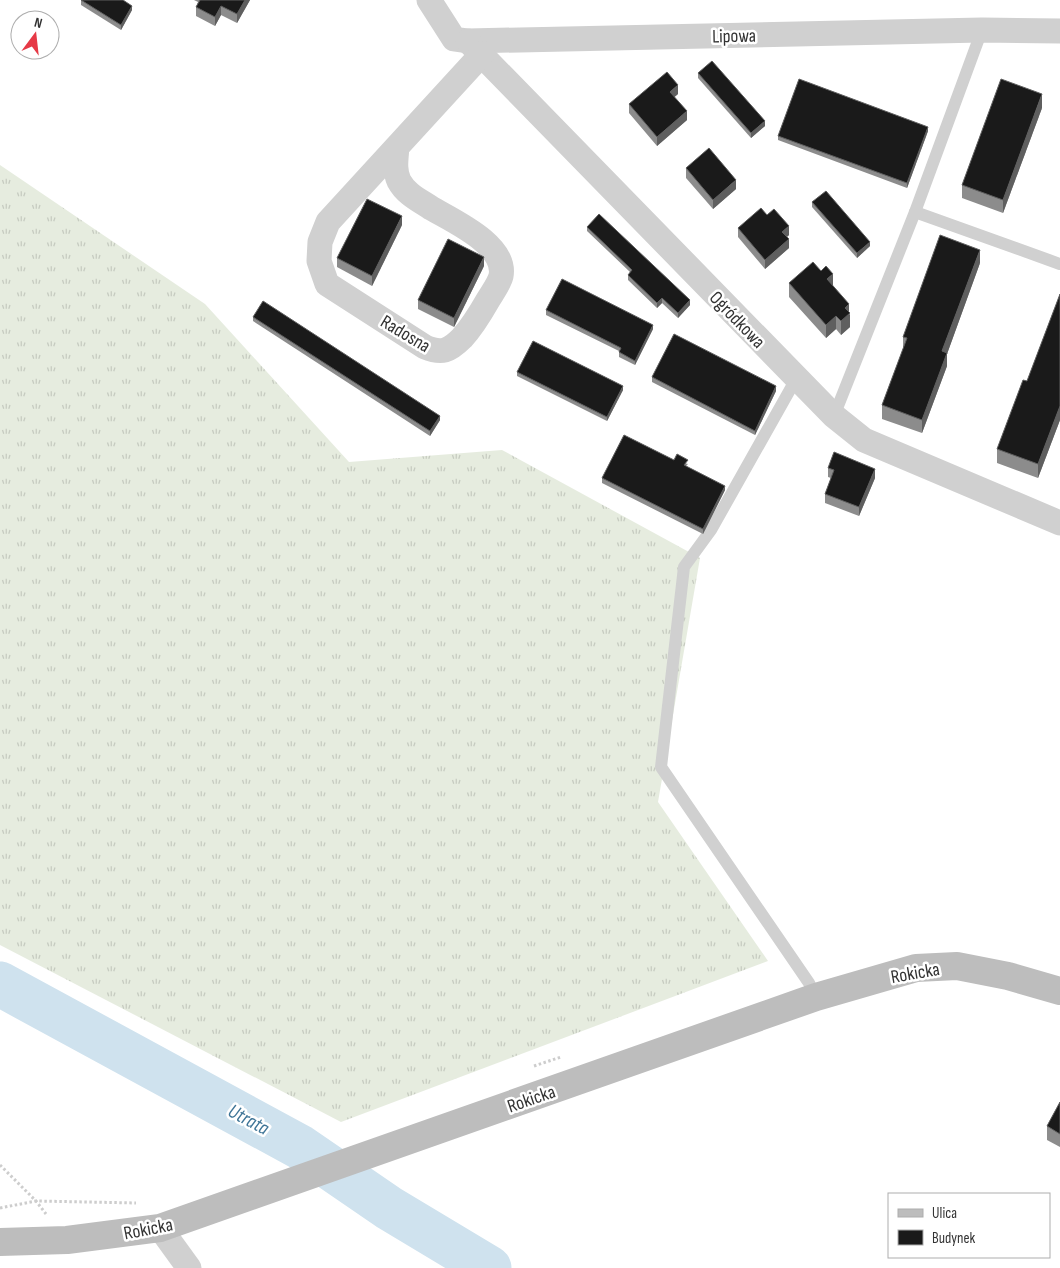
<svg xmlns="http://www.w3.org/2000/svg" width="1060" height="1268" font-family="'Sofia Sans Condensed',sans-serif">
<defs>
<pattern id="grass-tufts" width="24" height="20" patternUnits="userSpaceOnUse" patternTransform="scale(1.25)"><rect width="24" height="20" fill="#e6ecdf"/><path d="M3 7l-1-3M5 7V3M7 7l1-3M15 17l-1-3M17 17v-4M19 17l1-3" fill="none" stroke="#c6cbc0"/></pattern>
</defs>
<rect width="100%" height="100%" fill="#fff"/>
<path fill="url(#grass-tufts)" d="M 0,165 L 205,304 L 349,462 L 502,450 L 700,558 L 658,802 L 768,961 L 341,1122 L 0,945 Z"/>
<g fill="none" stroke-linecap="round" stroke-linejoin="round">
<path stroke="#cfe2ee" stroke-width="45" d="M 0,984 L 300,1147 L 389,1208 L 489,1268"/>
<g stroke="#cdcdcd" stroke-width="3" stroke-dasharray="2.5 2.5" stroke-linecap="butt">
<path d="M 534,1066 L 561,1057"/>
<path d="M 0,1165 L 36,1201 L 46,1214"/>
<path d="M 0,1208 L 36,1201 L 136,1203"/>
</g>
<g stroke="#d0d0d0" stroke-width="12">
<path d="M 915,212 L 1060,264"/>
<path d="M 796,379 L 711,530 L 684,567 L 661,767 L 809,983 L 816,997"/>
<path d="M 834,416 L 915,212 L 982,30"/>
</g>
<g stroke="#d0d0d0" stroke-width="25">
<path d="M 429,0 L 454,39 L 468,41 L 982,30 L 1060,31"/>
<path d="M 468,41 L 834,416 L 864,440 L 1060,523"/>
<path d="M 397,147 C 396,159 394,170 399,181 C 406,194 419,200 431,208 C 453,221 507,245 501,276 C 499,284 492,293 488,300 C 480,314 473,326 462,338 C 449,351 442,354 425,347 L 327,284 L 319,261 L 320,242 L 328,222 L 482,54"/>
<path d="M 160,1228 L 189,1268"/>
</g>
<path stroke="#bdbdbd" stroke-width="28" d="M 0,1242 L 67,1240 L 160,1228 L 816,997 L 916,968 L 957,966 L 1008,976 L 1060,991"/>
</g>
<g fill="#8c8c8c">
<path d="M 81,0 L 132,10 L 121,30 L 81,5 Z"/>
<path d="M 194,0 L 250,0 L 237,23 L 221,15 L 215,26 L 196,16 L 196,7 L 198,2 Z"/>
<path d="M 698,73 L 765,126 L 751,138 L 698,78 Z"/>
<path d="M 678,94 L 674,97 L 687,120 L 657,146 L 629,113 L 629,104 Z"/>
<path d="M 1042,108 L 1003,213 L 962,198 L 962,185 Z"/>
<path d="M 928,131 L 907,188 L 778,140 L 778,136 Z"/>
<path d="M 686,168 L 736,189 L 713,209 L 686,178 Z"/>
<path d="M 812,202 L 870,246 L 857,258 L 812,207 Z"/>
<path d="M 767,215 L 789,235 L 787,237 L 789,248 L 765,269 L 738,237 L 738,228 Z"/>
<path d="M 402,225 L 372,286 L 337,267 L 337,258 Z"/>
<path d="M 587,227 L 690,305 L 678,318 L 662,303 L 657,308 L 628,280 L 628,275 L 630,272 L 587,231 Z"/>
<path d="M 980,263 L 947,354 L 947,366 L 922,433 L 882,419 L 882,405 L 903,349 L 903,337 Z"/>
<path d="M 484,266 L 454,327 L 418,309 L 418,300 Z"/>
<path d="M 789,283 L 833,286 L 849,312 L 850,327 L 841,335 L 836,329 L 826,338 L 789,297 Z"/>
<path d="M 1060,294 L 1060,420 L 1038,478 L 997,463 L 997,449 L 1027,381 Z"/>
<path d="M 546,310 L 653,329 L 635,365 L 619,357 L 619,351 L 546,315 Z"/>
<path d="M 253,317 L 440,420 L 430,436 L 253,321 Z"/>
<path d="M 517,372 L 623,390 L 607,421 L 517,376 Z"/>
<path d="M 652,377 L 776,391 L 755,435 L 652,382 Z"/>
<path d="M 674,460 L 688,464 L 686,466 L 725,490 L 703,534 L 602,483 L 602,478 Z"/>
<path d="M 828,468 L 875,478 L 859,516 L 825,503 L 825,494 L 831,478 L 828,477 Z"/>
<path d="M 1060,1102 L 1060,1147 L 1047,1140 L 1047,1126 Z"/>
</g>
<g fill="#5f5f5f">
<path d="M 245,0 L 250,0 L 237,23 L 237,14 Z"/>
<path d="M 132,6 L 132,10 L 121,30 L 121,25 Z"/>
<path d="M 221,6 L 221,15 L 215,26 L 215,17 Z"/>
<path d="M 678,85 L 678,94 L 670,101 L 670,92 Z"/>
<path d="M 1042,94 L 1042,108 L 1003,213 L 1003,200 Z"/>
<path d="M 687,111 L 687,120 L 657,146 L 657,137 Z"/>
<path d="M 765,121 L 765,126 L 751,138 L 751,133 Z"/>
<path d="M 928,127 L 928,131 L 907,188 L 907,183 Z"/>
<path d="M 736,180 L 736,189 L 713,209 L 713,200 Z"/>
<path d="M 402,216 L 402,225 L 372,286 L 372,276 Z"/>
<path d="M 789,226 L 789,235 L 782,241 L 782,232 Z"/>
<path d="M 789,239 L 789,248 L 765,269 L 765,260 Z"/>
<path d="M 870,242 L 870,246 L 857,258 L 857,253 Z"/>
<path d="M 980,250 L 980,263 L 947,354 L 947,366 L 922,433 L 922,420 L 942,351 Z"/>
<path d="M 484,257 L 484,266 L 454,327 L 454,318 Z"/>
<path d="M 833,274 L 833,288 L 827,279 Z"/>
<path d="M 662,298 L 662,303 L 657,308 L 657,303 Z"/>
<path d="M 690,300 L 690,305 L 678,318 L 678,313 Z"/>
<path d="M 849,304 L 849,315 L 850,313 L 850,327 L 841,335 L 841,321 L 845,308 Z"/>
<path d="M 836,316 L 836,329 L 826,338 L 826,325 Z"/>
<path d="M 653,325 L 653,329 L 635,365 L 635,361 Z"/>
<path d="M 623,386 L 623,390 L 607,421 L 607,417 Z"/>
<path d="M 776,386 L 776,391 L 755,435 L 755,431 Z"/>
<path d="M 1060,406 L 1060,420 L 1038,478 L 1038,464 Z"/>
<path d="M 440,416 L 440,420 L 430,436 L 430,431 Z"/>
<path d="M 875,469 L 875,478 L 859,516 L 859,507 Z"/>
<path d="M 725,486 L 725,490 L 703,534 L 703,529 Z"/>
</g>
<g fill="#1a1a1a" stroke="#5f5f5f">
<path d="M 81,0 L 123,0 L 132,6 L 121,25 Z"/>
<path d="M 200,0 L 245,0 L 237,14 L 221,6 L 215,17 L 196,7 Z"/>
<path d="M 712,61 L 765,121 L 751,133 L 698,73 Z"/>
<path d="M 667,72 L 678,85 L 670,92 L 687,111 L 657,137 L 629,104 Z"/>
<path d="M 799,79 L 928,127 L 907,183 L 778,136 Z"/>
<path d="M 1001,79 L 1042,94 L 1003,200 L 962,185 Z"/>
<path d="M 709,148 L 736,180 L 713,200 L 686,168 Z"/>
<path d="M 826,191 L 870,242 L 857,253 L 812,202 Z"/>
<path d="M 367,199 L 402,216 L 372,276 L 337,258 Z"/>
<path d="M 761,208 L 767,215 L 774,209 L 789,226 L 782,232 L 789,239 L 765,260 L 738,228 Z"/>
<path d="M 599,214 L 690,300 L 678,313 L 662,298 L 657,303 L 628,275 L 632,270 L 587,227 Z"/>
<path d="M 940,235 L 980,250 L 942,351 L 947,353 L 922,420 L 882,405 L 907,338 L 903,337 Z"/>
<path d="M 448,239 L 484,257 L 454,318 L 418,300 Z"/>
<path d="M 813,262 L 821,271 L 826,266 L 833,274 L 827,279 L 849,304 L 845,308 L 850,313 L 841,321 L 836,316 L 826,325 L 789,283 Z"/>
<path d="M 562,279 L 653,325 L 635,361 L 619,352 L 621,348 L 546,310 Z"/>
<path d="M 1060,294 L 1060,406 L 1038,464 L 997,449 L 1023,380 L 1027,381 Z"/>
<path d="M 263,301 L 440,416 L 430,431 L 253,317 Z"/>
<path d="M 674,334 L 776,386 L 755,431 L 652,377 Z"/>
<path d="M 533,341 L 623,386 L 607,417 L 517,372 Z"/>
<path d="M 624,435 L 674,460 L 677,454 L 688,460 L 684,465 L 725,486 L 703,529 L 602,478 Z"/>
<path d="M 834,452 L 875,469 L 859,507 L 825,494 L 834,470 L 828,468 Z"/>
<path d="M 1060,1102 L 1060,1134 L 1047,1126 Z"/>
</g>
<g text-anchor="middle" stroke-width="5" stroke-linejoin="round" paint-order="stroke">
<g font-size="19" fill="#333" stroke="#fff">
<text transform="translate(734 35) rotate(-1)" y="7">Lipowa</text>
<text transform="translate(738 319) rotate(46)" y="7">Ogródkowa</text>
<text transform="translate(406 333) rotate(31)" y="7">Radosna</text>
<text transform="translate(915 972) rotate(-10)" y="7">Rokicka</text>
<text transform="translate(531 1098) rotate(-19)" y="7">Rokicka</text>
<text transform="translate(148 1228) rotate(-11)" y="7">Rokicka</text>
</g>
<g font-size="20" font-style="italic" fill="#3f7597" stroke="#fff">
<text transform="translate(249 1119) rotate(28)" y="7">Utrata</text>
</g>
</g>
<rect x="888" y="1193" width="162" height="65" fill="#ffffff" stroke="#adadad"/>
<rect x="898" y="1209" width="25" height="8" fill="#bdbdbd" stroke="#adadad"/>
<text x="932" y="1218" font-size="15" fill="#333333">Ulica</text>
<rect x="898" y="1230" width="25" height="15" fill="#1a1a1a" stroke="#adadad"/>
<text x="932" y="1243" font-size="15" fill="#333333">Budynek</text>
<g transform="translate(35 35) rotate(15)"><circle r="24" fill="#ffffff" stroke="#adadad"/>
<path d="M0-4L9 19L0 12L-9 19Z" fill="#e63946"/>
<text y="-8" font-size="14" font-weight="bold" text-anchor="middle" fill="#333333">N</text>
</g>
</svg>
